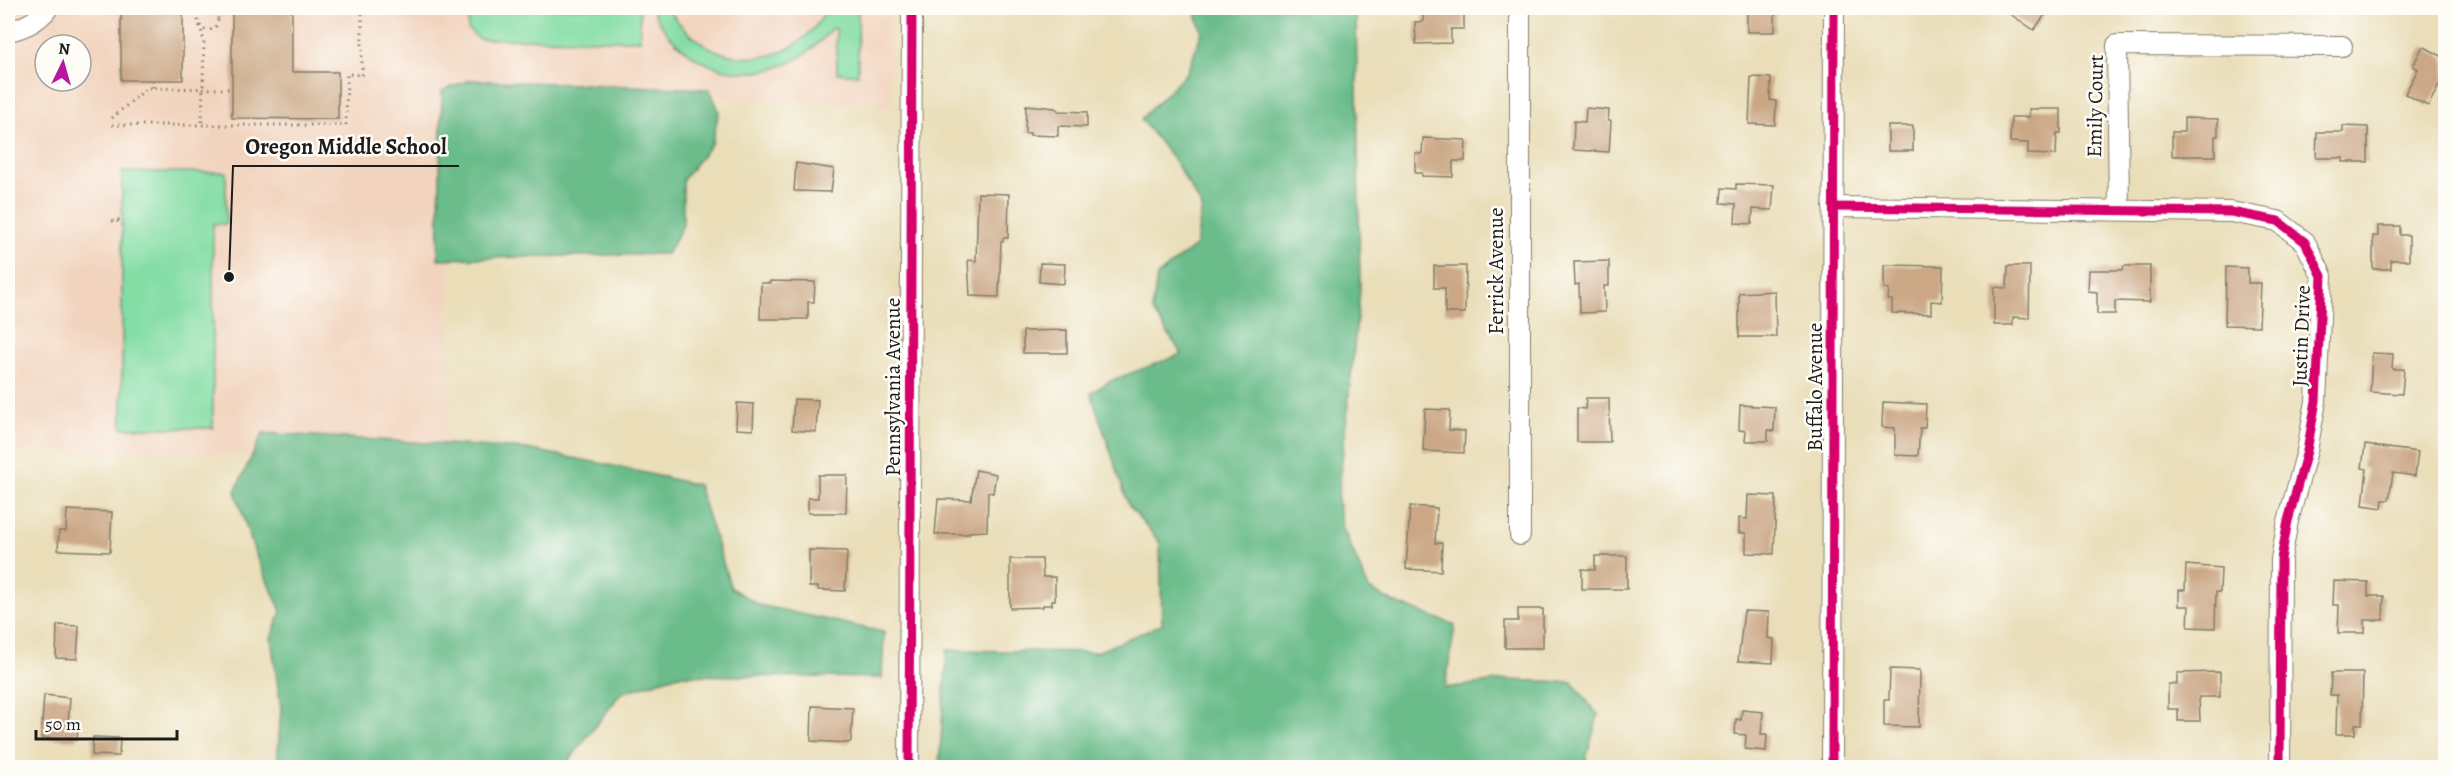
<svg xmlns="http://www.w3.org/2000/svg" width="2453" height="775" font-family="Alegreya,serif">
<rect width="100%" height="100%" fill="#fdfcf7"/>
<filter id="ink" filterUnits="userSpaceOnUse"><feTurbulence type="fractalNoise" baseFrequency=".0167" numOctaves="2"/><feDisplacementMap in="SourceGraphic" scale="12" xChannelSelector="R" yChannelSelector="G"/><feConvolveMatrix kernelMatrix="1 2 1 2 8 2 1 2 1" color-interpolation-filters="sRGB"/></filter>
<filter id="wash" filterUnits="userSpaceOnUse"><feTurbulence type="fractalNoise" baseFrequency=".008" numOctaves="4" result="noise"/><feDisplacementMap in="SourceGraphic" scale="24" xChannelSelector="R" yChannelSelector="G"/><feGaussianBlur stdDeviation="1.35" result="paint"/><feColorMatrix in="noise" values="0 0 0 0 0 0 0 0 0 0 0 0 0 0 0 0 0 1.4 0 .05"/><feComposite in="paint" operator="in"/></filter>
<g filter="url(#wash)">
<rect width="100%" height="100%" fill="#eadeb9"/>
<path fill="#f2d4be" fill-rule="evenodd" d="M 9,8 L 891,8 L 890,105 L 454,87 L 447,459 L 8,450 ZM 45,45 L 81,45 L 81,81 L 45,81 Z"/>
<g fill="#83dda4" stroke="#507c60" stroke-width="1.5">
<path d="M 468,8 L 640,8 L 640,40 L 479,39 L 468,29 Z"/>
<path d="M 651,8 L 668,8 C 706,71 792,77 827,8 L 858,8 L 858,75 L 837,73 L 836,28 L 832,28 C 779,95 689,84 651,8 Z"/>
<path d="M 122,172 L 226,172 L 226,224 L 213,224 L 213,428 L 122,428 Z"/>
</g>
<g fill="#6abc8a" stroke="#436c53" stroke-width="1.5">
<path d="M 1194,8 L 1356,8 L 1360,290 L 1338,499 L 1342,526 L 1369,589 L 1393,602 L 1455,625 L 1445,688 L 1505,680 L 1572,682 L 1598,715 L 1584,767 L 939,767 L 947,650 L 1097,652 L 1162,624 L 1160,543 L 1128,504 L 1091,393 L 1110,381 L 1182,354 L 1152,310 L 1157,276 L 1196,245 L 1202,207 L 1176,163 L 1141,119 L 1187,72 L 1202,32 Z"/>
<path d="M 470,80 L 710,89 L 719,111 L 712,143 L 683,180 L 683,225 L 667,254 L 438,259 L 442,91 Z"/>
<path d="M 263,433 L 527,449 L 609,465 L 698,485 L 731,588 L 759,605 L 884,632 L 882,678 L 679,675 L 621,693 L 567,763 L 546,767 L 277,767 L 281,708 L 271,638 L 281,611 L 255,553 L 235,491 Z"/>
</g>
<g id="blocks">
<g fill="#cba785">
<rect x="121" y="8" width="62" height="72"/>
<path d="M 232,8 L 292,8 L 292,72 L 338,72 L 338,119 L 232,118 Z"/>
<path d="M 1423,8 L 1464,8 L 1464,29 L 1451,29 L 1451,43 L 1416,44 L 1415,22 L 1423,22 Z"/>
<path d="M 2001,8 L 2050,8 L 2034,30 Z"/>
<rect x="1747" y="12" width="28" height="20"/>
<path d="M 2423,46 L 2445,58 L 2445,86 L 2440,84 L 2428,106 L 2405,94 L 2418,69 L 2413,66 Z"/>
<path d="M 1751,77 L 1771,78 L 1770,100 L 1776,101 L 1775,125 L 1749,124 Z"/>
<path d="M 1026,105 L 1055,108 L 1059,111 L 1087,112 L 1087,127 L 1058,126 L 1058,136 L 1030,135 L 1030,133 L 1025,133 Z"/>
<path d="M 1586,108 L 1609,110 L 1608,121 L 1611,121 L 1609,152 L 1573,150 L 1574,121 L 1585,122 Z"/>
<path d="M 2029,109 L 2061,109 L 2061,133 L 2057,133 L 2056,155 L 2028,154 L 2028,143 L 2010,142 L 2011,117 L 2029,117 Z"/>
<path d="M 2184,118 L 2218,119 L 2218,136 L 2215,136 L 2215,156 L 2172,156 L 2172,132 L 2184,132 Z"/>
<rect x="1888" y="126" width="25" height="25"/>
<path d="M 2343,126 L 2368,127 L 2368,162 L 2343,162 L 2343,158 L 2316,158 L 2317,132 L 2343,132 Z"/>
<path d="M 1423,138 L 1466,140 L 1465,161 L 1453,161 L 1453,177 L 1422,176 L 1422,173 L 1415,173 L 1415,153 L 1422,154 Z"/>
<path d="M 796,163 L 834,169 L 831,192 L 794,191 Z"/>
<path d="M 1736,184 L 1774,185 L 1772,210 L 1753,209 L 1752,224 L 1735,223 L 1736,204 L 1721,203 L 1722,188 L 1736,189 Z"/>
<path d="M 978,193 L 1009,194 L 1008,238 L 1003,238 L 1003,242 L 1001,242 L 999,297 L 970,296 L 968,260 L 976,261 Z"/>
<path d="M 2378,226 L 2400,226 L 2400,235 L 2409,235 L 2409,260 L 2391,260 L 2391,269 L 2373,269 L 2373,236 L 2378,236 Z"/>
<path d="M 1609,261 L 1609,286 L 1604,286 L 1605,312 L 1580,313 L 1579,284 L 1575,285 L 1574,262 Z"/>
<path d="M 1040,263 L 1065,264 L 1064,284 L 1039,282 Z"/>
<path d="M 1884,265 L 1943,266 L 1942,302 L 1931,301 L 1931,314 L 1892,313 L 1892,300 L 1888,300 L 1889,289 L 1884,288 Z"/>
<path d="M 1434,266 L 1466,266 L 1465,313 L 1445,313 L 1445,288 L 1434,288 Z"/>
<path d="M 2008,266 L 2030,266 L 2029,318 L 2013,317 L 2013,325 L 1994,325 L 1994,287 L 2007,288 Z"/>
<path d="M 2124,266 L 2150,266 L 2150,302 L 2115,301 L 2115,314 L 2097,314 L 2097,292 L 2088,291 L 2089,270 L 2123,270 Z"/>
<path d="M 2226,267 L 2248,268 L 2248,283 L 2261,283 L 2259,326 L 2225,325 Z"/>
<path d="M 770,281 L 815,282 L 814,302 L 808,302 L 808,319 L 760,319 L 761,283 L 771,283 Z"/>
<path d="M 1775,291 L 1776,337 L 1739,337 L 1739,293 Z"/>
<path d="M 1067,330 L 1067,353 L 1023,353 L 1023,331 Z"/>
<path d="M 2372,353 L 2393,354 L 2392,369 L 2404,369 L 2402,394 L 2370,392 Z"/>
<path d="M 1586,398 L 1609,398 L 1610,442 L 1577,442 L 1577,408 L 1585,409 Z"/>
<path d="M 794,399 L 818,400 L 816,432 L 792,430 Z"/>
<path d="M 1883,402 L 1926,404 L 1925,428 L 1920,428 L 1918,456 L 1895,455 L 1895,428 L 1882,427 Z"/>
<path d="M 737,403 L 754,404 L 753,430 L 736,429 Z"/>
<path d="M 1740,405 L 1775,407 L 1774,431 L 1768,430 L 1768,441 L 1745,441 L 1746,431 L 1739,430 Z"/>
<path d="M 1425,409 L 1450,410 L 1449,430 L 1465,431 L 1464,453 L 1423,451 Z"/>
<path d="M 2365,445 L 2418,452 L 2415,476 L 2393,473 L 2389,500 L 2383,500 L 2382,508 L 2363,505 L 2367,469 L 2362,468 Z"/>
<path d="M 976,470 L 996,474 L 993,493 L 988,492 L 987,531 L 969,532 L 969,534 L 935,534 L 938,499 L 971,500 Z"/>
<path d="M 818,475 L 847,475 L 846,513 L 808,513 L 808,498 L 818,498 Z"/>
<path d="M 1748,495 L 1776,496 L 1774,554 L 1746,553 L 1746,533 L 1739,533 L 1739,518 L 1747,519 Z"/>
<path d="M 1410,506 L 1437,508 L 1435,543 L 1442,543 L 1441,571 L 1406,569 Z"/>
<path d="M 67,510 L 112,512 L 110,552 L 58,550 L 59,531 L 66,531 Z"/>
<path d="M 809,550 L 847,551 L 845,591 L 818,590 L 818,587 L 809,587 Z"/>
<path d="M 1595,556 L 1627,556 L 1627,589 L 1582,589 L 1582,569 L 1595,570 Z"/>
<path d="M 1010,559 L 1042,559 L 1043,577 L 1055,577 L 1055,600 L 1052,600 L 1052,605 L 1043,605 L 1043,607 L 1010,608 Z"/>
<path d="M 2186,565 L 2221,568 L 2220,592 L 2216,592 L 2215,628 L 2188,627 L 2189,606 L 2179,606 L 2179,590 L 2185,590 Z"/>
<path d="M 2334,581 L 2368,582 L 2368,596 L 2384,596 L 2383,620 L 2365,620 L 2365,633 L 2338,633 L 2339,605 L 2333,605 Z"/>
<path d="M 1518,609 L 1543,609 L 1543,648 L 1505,648 L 1505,621 L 1518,621 Z"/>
<path d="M 1744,611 L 1769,612 L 1768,638 L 1774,639 L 1773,663 L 1738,661 Z"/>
<path d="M 57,625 L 79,626 L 77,659 L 56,658 Z"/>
<path d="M 1890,669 L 1920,670 L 1919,727 L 1884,726 L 1884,700 L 1889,700 Z"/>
<path d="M 2220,672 L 2220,697 L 2199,697 L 2200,721 L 2178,721 L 2178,709 L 2168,709 L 2168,684 L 2177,684 L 2177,673 Z"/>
<path d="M 2331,673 L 2363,673 L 2362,724 L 2355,724 L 2355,734 L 2336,734 L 2337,695 L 2330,695 Z"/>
<path d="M 44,695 L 70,698 L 68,725 L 78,726 L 77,740 L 41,738 Z"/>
<path d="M 812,706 L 853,708 L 851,741 L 848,743 L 811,741 Z"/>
<path d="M 1742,710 L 1763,712 L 1761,734 L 1767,734 L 1766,751 L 1745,749 L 1746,735 L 1735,734 L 1736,719 L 1741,720 Z"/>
<path d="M 93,737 L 120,738 L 119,756 L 92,755 Z"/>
</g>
</g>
</g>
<g filter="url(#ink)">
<use href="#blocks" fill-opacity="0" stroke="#837d6a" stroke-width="1.5"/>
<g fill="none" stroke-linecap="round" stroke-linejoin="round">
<defs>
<g id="minor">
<path d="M 8,31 C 24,28 38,21 48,8"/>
<path d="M 1833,207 L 2231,212 L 2278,221 L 2305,242 L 2322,276 L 2316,401 L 2307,451 L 2288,521 L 2281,559 L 2280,768"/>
<path d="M 2119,209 L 2117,45 L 2342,46"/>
<path d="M 1520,535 L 1520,8"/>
<path d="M 909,768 L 912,8"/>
<path d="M 1832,768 L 1834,8"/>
</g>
</defs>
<use href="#minor" stroke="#837d6a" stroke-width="22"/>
<g stroke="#837d6a" stroke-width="3" stroke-dasharray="1.5 4.5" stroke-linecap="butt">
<circle cx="208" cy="20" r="10"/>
<path d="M 200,25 L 204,42 L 202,125"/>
<path d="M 153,80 L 153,88"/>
<path d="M 112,118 L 147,88 L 232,89"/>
<path d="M 112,125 L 346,125 L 347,74 L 362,75 L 362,8"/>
<path d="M 112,221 L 122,219"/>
<path d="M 117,221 L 122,225"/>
</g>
<use href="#minor" stroke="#fff" stroke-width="20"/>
<defs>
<g id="cycleway">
<path d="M 1833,207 L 2231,212 L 2278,221 L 2305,242 L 2322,276 L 2316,401 L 2307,451 L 2288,521 L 2281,559 L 2280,768"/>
<path d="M 909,768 L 912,8"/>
<path d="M 1832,768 L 1834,8"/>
</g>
</defs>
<use href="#cycleway" stroke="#fdfcf7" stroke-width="13"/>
<use href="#cycleway" stroke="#d6006c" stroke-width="9"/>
</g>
</g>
<g text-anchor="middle" stroke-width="5" stroke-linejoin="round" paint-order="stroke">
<g font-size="21" fill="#1c1c1c" stroke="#fdfcf7">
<text transform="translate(2095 106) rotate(-89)" y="7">Emily Court</text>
<text transform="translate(1496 271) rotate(-90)" y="7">Ferrick Avenue</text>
<text transform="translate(2301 336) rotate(-88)" y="7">Justin Drive</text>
<text transform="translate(893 387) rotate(-90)" y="7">Pennsylvania Avenue</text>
<text transform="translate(1815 387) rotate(-90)" y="7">Buffalo Avenue</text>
</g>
</g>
<path fill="none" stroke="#1c1c1c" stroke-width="2" d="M229 277L233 166H459"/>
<circle fill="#1c1c1c" stroke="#fdfcf7" stroke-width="2" cx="229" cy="277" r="6"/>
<g font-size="22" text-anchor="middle" font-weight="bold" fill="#1c1c1c" stroke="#fdfcf7" stroke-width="5" stroke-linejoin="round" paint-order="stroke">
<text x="346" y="154">Oregon Middle School</text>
</g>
<rect width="2453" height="775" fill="none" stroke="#fdfcf7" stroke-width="30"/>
<g transform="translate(63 63) rotate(5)"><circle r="28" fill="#fdfcf7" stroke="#a3a29f" stroke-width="1.5"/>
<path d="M0-4.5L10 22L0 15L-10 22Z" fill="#b5179e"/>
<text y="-9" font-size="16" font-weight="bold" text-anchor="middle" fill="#1c1c1c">N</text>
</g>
<path d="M36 730v9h141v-9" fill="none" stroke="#1c1c1c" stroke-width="3"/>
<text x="45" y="730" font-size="18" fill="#1c1c1c" stroke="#fdfcf7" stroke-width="4.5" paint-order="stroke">50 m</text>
</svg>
